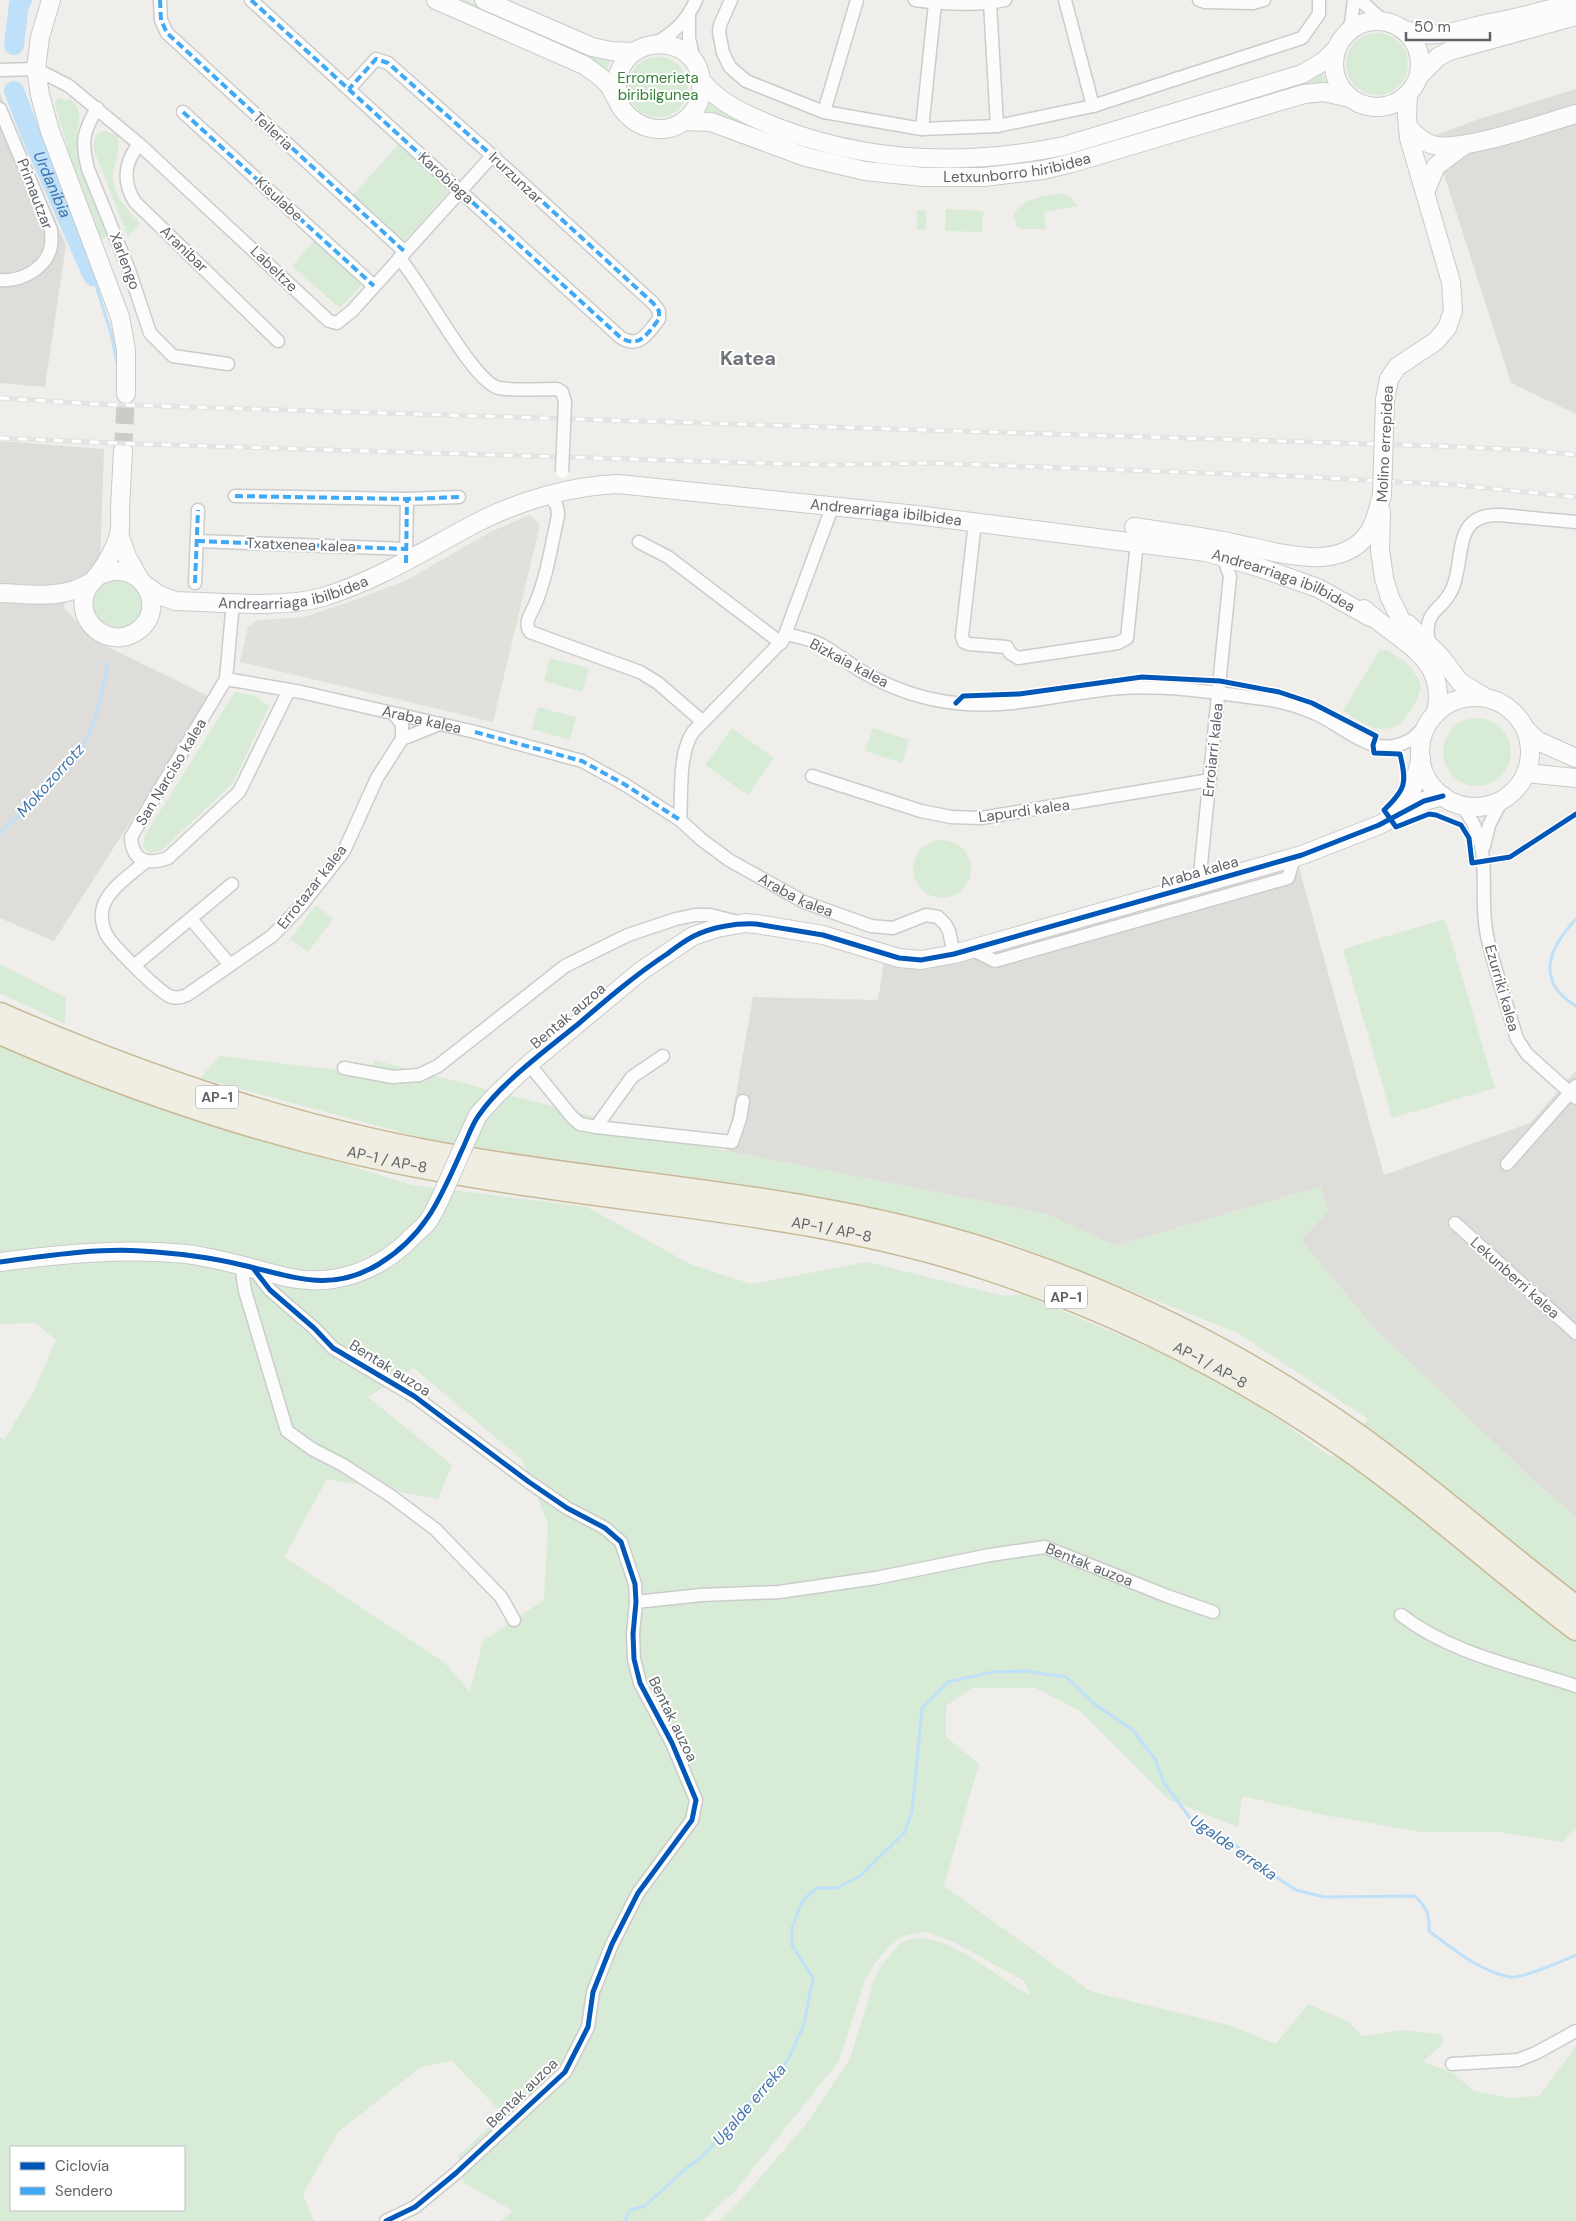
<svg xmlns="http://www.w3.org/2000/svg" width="1576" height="2221" font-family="'DM Sans',sans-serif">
<rect width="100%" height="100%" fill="#efeeea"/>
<g fill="#dfddda">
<path d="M 1576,89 L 1576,414 L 1511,383 L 1432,137 L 1476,120 Z"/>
<path d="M 0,93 L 66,245 L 45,387 L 0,383 Z"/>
<path d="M 0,441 L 104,449 L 100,562 L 80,580 L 63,607 L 96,641 L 210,697 L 54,941 L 0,918 Z"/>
<path d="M 1298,864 L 1384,1175 L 1530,1123 L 1576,1071 L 1576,1517 L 1534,1481 L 1373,1327 L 1301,1240 L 1328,1211 L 1320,1187 L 1115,1246 L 1047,1214 L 726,1151 L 753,997 L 878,1000 L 886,949 L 924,955 Z"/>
</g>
<path fill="#e2e0da" d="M 530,515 L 540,525 L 493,722 L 240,662 L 248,627 L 258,620 L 305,617 L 360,598 L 407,580 L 490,532 Z"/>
<g fill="#d8ebd6" fill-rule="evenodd">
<path d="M 454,0 L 466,0 L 588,54 L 611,59 L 606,71 Z"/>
<circle cx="1377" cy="64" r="31"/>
<circle cx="658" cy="87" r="30"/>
<path d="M 1323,72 L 1326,84 L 1094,151 L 1007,169 L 936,171 L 878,166 L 815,153 L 706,112 L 709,104 L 735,117 L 964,165 L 1309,79 Z"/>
<path d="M 61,98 L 67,101 L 70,99 C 86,113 76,123 77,141 C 78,174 96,206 109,236 L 101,239 L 65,152 L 68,150 L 55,104 L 57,99 Z"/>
<path d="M 105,131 L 118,136 C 120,147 118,153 115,164 C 107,189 124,207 140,223 L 128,237 L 94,150 L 94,140 L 98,133 Z"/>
<path d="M 399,144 L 450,190 L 404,241 L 353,195 Z"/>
<path d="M 1062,193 L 1069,196 L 1078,206 L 1044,212 L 1046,229 L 1022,229 L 1017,227 L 1014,216 C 1020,197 1045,197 1062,193 Z"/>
<path d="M 946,209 L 982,211 L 986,217 L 982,217 L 982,232 L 945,231 Z"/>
<rect x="917" y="210" width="9" height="20"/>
<path d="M 314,241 L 362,284 L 340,308 L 292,266 Z"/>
<circle cx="117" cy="604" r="26"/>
<path d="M 1387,650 C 1399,656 1415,669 1420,683 C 1424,693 1406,720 1397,726 C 1390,729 1380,730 1374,728 C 1363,725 1352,716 1343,711 L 1379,651 Z"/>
<path d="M 550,658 L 589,668 L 582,692 L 544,681 Z"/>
<path d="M 235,692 L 255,696 L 269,706 L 233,783 L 161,851 L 150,853 L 143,847 L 145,835 Z"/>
<path d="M 538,707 L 576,717 L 570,740 L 532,729 Z"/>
<circle cx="1477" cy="752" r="34"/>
<path d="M 732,728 L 774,758 L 748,795 L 705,765 Z"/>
<path d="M 873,728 L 909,740 L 902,763 L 865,751 Z"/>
<circle cx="942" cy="869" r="29"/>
<path d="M 316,905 L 333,919 L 308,952 L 290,939 Z"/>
<path d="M 1445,919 L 1495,1088 L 1392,1118 L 1343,949 Z"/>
<path d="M 0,964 L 66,998 L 65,1024 L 0,993 Z"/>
<path d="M 0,1039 L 202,1120 L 412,1185 L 587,1207 L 690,1264 L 751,1284 L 867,1262 L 1004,1296 L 1023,1294 L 1194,1367 L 1267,1411 L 1331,1457 L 1368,1419 L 1238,1333 L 1002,1240 L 750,1185 L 441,1143 L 200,1078 L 220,1056 L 371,1074 L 374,1060 L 726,1151 L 1047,1214 L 1115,1246 L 1320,1187 L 1328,1211 L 1301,1240 L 1373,1327 L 1534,1481 L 1576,1517 L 1576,1829 L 1562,1842 L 1499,1832 L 1422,1832 L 1324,1815 L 1242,1796 L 1238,1827 L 1168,1799 L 1080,1711 L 1036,1688 L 972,1688 L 946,1706 L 946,1737 L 979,1764 L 944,1886 L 1090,1991 L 1231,2026 L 1276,2044 L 1308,2004 L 1349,2022 L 1362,2036 L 1404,2030 L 1441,2034 L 1444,2042 L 1423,2062 L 1453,2073 L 1474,2091 L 1511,2098 L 1539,2096 L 1576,2046 L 1576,2221 L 720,2221 L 740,2201 L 806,2124 L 850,2059 L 871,1991 C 873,1976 881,1966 890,1955 C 894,1951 897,1945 901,1943 C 938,1921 999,1980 1031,1996 L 1024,1981 L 954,1942 L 926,1932 L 907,1935 L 894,1941 L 875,1963 L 865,1980 L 839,2061 L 735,2191 L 702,2221 L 501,2221 L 513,2211 L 464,2183 L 458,2156 L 503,2114 L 452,2061 L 421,2067 L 338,2132 L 303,2194 L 314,2221 L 0,2221 L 0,1436 L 4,1440 L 34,1391 L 56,1340 L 36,1323 L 0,1324 ZM 414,1368 L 522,1460 L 548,1524 L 544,1600 L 483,1641 L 470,1692 L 444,1662 L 284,1557 L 327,1479 L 438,1499 L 452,1465 L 368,1397 ZM 11,2147 L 184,2147 L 184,2210 L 11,2210 Z"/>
</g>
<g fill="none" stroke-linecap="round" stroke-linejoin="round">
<g stroke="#bfe0f9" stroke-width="3">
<path d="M 93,276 L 111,333 L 118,368"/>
<path d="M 0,833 C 25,809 77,765 89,734 C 99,711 103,687 108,663"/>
<path d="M 1576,919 C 1548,949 1535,981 1576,1006"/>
<path d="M 625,2221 L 630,2210 L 645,2206 L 682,2172 L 705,2154 L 788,2060 L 804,2024 L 813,1978 L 792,1945 L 792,1928 L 802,1901 L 817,1888 L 837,1888 L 860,1876 L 904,1833 L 912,1812 L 922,1708 L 948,1682 L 993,1672 L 1026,1671 L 1066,1677 L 1097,1706 L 1132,1729 L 1155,1759 L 1164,1783 L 1190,1818 L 1232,1842 L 1261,1867 L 1296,1890 L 1324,1897 L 1415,1896 C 1426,1907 1430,1915 1429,1931 C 1453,1949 1479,1971 1510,1977 C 1523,1979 1562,1961 1576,1955"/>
</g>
<g stroke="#bfe0f9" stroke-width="20">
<path d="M 14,45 L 19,4 L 22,0"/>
<path id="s1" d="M 14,91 L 32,137 L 93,276"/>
</g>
<path stroke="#cbcbca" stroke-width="18" stroke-dasharray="18 9" stroke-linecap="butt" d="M 123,451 L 126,394"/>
<defs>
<g id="street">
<path d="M 160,0 L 161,20 L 167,33 L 405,252"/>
<path d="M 251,0 L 620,337 C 639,350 648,333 659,319 L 659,311 L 653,303 L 487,151 L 388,63 L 376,59 L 349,89"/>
<path d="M 731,0 L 720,25 L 719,32 L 723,53 L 730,67 L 746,81 L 824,112 L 922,129 L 997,126 L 1093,106 L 1302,38 L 1319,14 L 1319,0"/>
<path d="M 915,0 C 944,4 976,6 1005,0"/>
<path d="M 1065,0 L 1093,106"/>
<path d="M 1199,0 L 1205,2 L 1253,3 L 1264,0"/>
<path d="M 1360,0 L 1382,20"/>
<path d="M 990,3 L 997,126"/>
<path d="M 689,16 L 689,38 L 694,61"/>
<path d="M 1347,32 L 1351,23 L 1354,0"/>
<path d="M 654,44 C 674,33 687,21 696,0"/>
<path d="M 0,70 L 36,69 L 69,86 L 139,144 L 329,321 L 337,323 L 352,311 L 492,156"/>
<path d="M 97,108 C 83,132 81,141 88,169 L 129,270 L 150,333 L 173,356 L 228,364"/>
<path d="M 0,109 L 51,230 C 51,235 52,241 51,246 C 47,268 21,282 0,280"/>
<path d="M 183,112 L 374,286"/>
<path d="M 824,112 L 857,0"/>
<path d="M 922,129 L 935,3"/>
<path d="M 139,144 C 124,163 122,181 135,202 L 278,341"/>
<path d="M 399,258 C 421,281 473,383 499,388 C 517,391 539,389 557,389 L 562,392 L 565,402"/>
<path d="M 235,496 L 407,499 L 459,497"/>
<path d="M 547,496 C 556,501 558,506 558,516 C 551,546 547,578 534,607 C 530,615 524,623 530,632 L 640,672 L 658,683 L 703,722"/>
<path d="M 975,522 L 962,636 L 964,642 L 969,644 L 1007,647 L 1010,653 L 1018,658 L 1118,643 L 1127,638 L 1137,542"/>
<path d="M 197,541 L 406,549"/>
<path d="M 639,542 L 668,557 L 781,643"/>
<path d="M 406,556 L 407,499"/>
<path d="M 195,583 L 198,510"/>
<path d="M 233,602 L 226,679 L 131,837 C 132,862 148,865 168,858 L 239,792 L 289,690"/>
<path d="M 786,634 C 797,637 811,639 822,645 C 836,653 849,664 863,672 C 890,688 924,700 956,703 C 1011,710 1066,692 1121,688 C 1165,685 1212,692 1256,698 C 1276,700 1296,705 1314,713 C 1347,727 1373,761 1410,740 C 1417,736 1423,727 1429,721"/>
<path d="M 1429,644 C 1422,607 1443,613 1453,587 C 1465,557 1452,513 1500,515 L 1576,522"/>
<path id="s2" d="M 226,679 L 301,692 L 475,732 L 582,761 L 624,784 L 680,820 L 702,840 L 729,860 L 804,902 L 871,926 L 893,928 L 926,915 L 938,917 L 945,924 L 949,931 L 954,954"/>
<path d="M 402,739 L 437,725"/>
<path d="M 812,776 L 921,811 L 951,817 L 981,818 L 1210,780"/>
<path d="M 1460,804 C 1497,846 1477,888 1487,936 C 1495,971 1507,1005 1517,1039 L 1527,1054 L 1576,1098"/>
<path d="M 680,820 C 682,794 678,754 693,732 L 783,640 L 833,505"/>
<path d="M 1484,846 L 1489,825 L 1502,800"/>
<path d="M 146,861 C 131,875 104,891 102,912 C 101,920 103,927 106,934 C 112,945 161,995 172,997 C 177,998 183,997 187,995 L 272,936 L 300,907 L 344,851 L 377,778 L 402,739 L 402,724 L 394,714"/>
<path d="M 1199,884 L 1230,576 L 1223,557"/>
<path d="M 191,919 L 230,965"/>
<path d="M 971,949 L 995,961 L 1288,878 L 1294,858"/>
<path d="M 135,965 L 232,884"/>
<path d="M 529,1064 L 572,1117 L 580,1124 L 596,1127 L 732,1142 L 740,1119 L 743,1101"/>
<path d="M 344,1068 L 393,1077 L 419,1075 L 438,1066 L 565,966 L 628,935 L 676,919 L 695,915 L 710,915 L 738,922"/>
<path d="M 596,1127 L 632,1077 L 663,1056"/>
<path d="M 1507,1164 L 1576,1086"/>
<path d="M 1455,1223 L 1576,1333"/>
<path d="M 241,1264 L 245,1291 L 287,1431 L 312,1449 L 343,1465 L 391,1496 L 435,1529 L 501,1597 L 514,1620"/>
<path d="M 253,1268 L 270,1290 L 314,1328 L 333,1348 L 414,1396 L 529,1482 L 567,1508 L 605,1528 L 621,1542 L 635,1584 L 636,1602 L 633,1634 L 634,1659 L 640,1683 L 672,1743 L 696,1800 L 692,1820 L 638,1893 L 612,1944 L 593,1992 L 588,2027 L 565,2072 L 456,2173 L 415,2207 L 386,2221"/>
<path id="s3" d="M 636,1602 L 701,1595 L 779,1592 L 876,1578 L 990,1555 L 1045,1547 L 1167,1596 L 1213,1612"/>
<path d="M 1401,1615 C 1452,1654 1516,1666 1576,1686"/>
<path d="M 1452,2064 L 1518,2060 L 1536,2053 L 1576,2031"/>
</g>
<g id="secondary">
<path d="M 51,0 L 40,37 L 36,69 L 40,95 L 50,131 L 120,317 L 126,350 L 126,394"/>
<path d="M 436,0 L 584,65 C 592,71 601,76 608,84 C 614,92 617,102 623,110 C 638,129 664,136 684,121 C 696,112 702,99 701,84 C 700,27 606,31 618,99"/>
<path d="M 484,0 L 592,47 L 611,51 L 633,52"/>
<circle cx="1377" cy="64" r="43"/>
<path d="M 1405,30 C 1436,41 1460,29 1490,23 C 1519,18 1547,10 1576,2"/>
<path d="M 1419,76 L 1438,57 L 1449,51 L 1576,16"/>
<path d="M 702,82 C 722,105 747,115 776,127 C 868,163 967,166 1064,146 L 1302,74 L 1324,61 L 1336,49"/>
<path id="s4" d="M 684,121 L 711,122 L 806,157 L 865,171 L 924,177 L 984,177 L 1043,170 L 1072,163 L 1304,94 L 1324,92 L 1350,98"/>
<path d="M 1408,127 C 1415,135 1423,142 1433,145 C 1461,153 1544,123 1576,114"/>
<path d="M 1425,192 L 1436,166 L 1463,146"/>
<path d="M 1385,399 L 1389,379 L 1397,367 L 1436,341 L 1447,328 L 1453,311 L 1451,282 L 1409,138 L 1407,116 L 1408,94"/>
<path d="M 1381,512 L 1380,550 L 1384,578 L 1390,598 L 1413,644"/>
<path d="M 1134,527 C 1167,532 1200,536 1233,543 C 1272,550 1336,575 1367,535 C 1376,524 1378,508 1382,495"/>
<path d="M 119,534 L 127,557 L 139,578"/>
<path d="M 96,577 C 140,552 173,611 134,633 C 108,648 76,622 85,594 C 87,586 93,582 98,575 C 106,564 115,549 119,535 C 121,527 120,517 120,508 C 121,489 122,470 123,451"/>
<path id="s5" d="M 145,585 L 159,595 L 175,601 C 220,602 281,609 323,597 C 379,580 428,548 480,521 C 522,500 571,486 618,484 L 917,515 L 1206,552 L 1261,568 L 1318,588 L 1370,617"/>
<path d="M 0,593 C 31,594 64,600 91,582"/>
<path d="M 1364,609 C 1397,641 1449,656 1436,713"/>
<path d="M 1408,624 L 1440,656 L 1460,682 L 1484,697"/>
<circle cx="1475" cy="752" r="55"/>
<path d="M 1526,730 L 1538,741 L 1576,758"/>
<path d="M 1526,773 L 1576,778"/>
<path d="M 1395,813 L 1413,787 L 1421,758"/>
<path d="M 465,1143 L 478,1115 L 497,1094 L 529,1064 L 641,971 L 693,936 L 717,928 L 745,923 L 756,924 L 823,935 L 899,958 L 921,960 L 954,954 L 1302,855 L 1379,825 L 1424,801 L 1443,796"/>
<path d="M 0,1262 C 62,1254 123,1248 186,1254 C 220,1258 252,1269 286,1277 C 333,1288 380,1271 413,1236 C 418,1231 425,1226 429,1220 C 436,1209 441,1197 446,1186"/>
</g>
<g id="highway">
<path d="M 0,1014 C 142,1076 289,1127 442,1154 C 624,1187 806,1193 984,1249 C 1118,1292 1246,1355 1360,1437 C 1434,1490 1503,1552 1576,1607"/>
<path id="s6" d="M 0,1033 C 142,1095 290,1144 443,1171 C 624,1204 809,1210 985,1268 C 1114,1310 1235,1371 1346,1448 C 1426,1504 1498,1570 1576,1629"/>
</g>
</defs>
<use href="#street" stroke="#cbcccc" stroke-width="15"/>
<use href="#secondary" stroke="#cacacb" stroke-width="20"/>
<use href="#highway" stroke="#c8b996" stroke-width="25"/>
<use href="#street" stroke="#fdfcfc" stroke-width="12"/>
<use href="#secondary" stroke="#fdfcfc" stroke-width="18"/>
<use href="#highway" stroke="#f0ede3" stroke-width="22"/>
<defs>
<g id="rail">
<path d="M 0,398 L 94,404 L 1437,446 L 1529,450 L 1576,455"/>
<path d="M 0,438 L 139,444 L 823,465 L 931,463 L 1289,476 L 1456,485 L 1576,497"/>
</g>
</defs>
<use href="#rail" stroke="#e4e4e4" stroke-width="5"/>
<use href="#rail" stroke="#fff" stroke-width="3" stroke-dasharray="9" stroke-linecap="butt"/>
<defs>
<path id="street-bridge" d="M 562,472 L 565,402"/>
<g id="secondary-bridge">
<path d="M 1382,495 L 1385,399"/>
<path d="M 446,1186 L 465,1143"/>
</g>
</defs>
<use href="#street-bridge" stroke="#cbcccc" stroke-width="15" stroke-linecap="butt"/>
<use href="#secondary-bridge" stroke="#cacacb" stroke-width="20" stroke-linecap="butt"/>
<use href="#street-bridge" stroke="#fdfcfc" stroke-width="12"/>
<use href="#secondary-bridge" stroke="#fdfcfc" stroke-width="18"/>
<g stroke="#3fa9f5" stroke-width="4" stroke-dasharray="8 4" stroke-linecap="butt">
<path d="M 160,0 L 161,20 L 167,33 L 405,252"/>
<path d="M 251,0 L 620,337 C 639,350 648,333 659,319 L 659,311 L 653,303 L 487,151 L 388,63 L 376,59 L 349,89"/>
<path d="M 183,112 L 374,286"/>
<path d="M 235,496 L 407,499 L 459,497"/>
<path d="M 197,541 L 406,549"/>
<path d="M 406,563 L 407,499"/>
<path d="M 195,583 L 198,510"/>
<path d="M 475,732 L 582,761 L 624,784 L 680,820"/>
</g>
<defs>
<g id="cycleway">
<path d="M 956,703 L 963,696 L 1019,694 L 1142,677 L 1220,681 L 1279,692 L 1312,703 L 1376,736 L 1373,745 L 1374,753 L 1400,754 C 1407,783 1406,789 1384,810 L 1396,827 L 1429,814 L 1436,815 L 1461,825 L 1469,838 L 1472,863 L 1510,857 L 1576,814"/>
<path d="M 0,1262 C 46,1256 95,1248 142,1251 C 175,1253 209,1257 242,1265 C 292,1276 330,1294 379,1264 C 425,1236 440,1199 461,1152 C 467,1140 471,1126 479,1115 C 500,1084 547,1049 577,1025 C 606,1000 635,975 667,954 C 675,948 684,941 694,936 C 712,927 736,923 756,924 L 823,935 L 899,958 L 921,960 L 954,954 L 1302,855 L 1379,825 L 1424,801 L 1443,796"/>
<path d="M 253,1268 L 270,1290 L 314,1328 L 333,1348 L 414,1396 L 529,1482 L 567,1508 L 605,1528 L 621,1542 L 635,1584 L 636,1602 L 633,1634 L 634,1659 L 640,1683 L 672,1743 L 696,1800 L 692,1820 L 638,1893 L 612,1944 L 593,1992 L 588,2027 L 565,2072 L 456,2173 L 415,2207 L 386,2221"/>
</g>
</defs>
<use href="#cycleway" stroke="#fff" stroke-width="8"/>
<use href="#cycleway" stroke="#0057b8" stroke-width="5"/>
</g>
<g text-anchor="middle" stroke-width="4" stroke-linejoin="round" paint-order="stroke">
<g fill="#fff" stroke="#8f9295" stroke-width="1">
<rect x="196" y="1085.5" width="42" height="23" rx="4"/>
<rect x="1045" y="1285.5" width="42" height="23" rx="4"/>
</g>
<g font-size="14" font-weight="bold" fill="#5f6368">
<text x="217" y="1102">AP-1</text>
<text x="1066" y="1302">AP-1</text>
</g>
<g font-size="15" fill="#348238" stroke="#fff">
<text x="658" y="83">Erromerieta<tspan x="658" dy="17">biribilgunea</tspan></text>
</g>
<g font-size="15" fill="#5f6368" stroke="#fff">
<text transform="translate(273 131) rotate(43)" y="5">Teileria</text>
<text dy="5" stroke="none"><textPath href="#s4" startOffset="342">Letxunborro hiribidea</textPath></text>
<text transform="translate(446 178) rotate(42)" y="5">Karobiaga</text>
<text transform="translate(516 178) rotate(43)" y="5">Irurzunzar</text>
<text transform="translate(35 194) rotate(69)" y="5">Primautzar</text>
<text transform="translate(279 199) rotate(42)" y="5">Kisulabe</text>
<text transform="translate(184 249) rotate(44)" y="5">Aranibar</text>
<text transform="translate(125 261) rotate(69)" y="5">Xarlengo</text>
<text transform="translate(274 269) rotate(44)" y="5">Labeltze</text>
<text transform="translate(1385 444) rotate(-87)" y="5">Molino errepidea</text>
<text dy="5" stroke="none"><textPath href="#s5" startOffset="771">Andrearriaga ibilbidea</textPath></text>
<text transform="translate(301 545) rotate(2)" y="5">Txatxenea kalea</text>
<text dy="5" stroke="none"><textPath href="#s5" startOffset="1176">Andrearriaga ibilbidea</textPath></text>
<text dy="5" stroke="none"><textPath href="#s5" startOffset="154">Andrearriaga ibilbidea</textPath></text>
<text transform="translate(849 663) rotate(28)" y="5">Bizkaia kalea</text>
<text dy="5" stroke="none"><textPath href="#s2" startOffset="200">Araba kalea</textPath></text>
<text transform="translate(1213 750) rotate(-84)" y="5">Erroiarri kalea</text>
<text transform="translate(171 772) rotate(-59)" y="5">San Narciso kalea</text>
<text transform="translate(1024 811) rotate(-8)" y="5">Lapurdi kalea</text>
<text transform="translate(1199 872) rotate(-16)" y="5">Araba kalea</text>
<text transform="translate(312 887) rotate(-52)" y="5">Errotazar kalea</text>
<text dy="5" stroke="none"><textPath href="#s2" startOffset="619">Araba kalea</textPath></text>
<text transform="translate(1502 988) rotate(74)" y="5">Ezurriki kalea</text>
<text transform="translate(568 1016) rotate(-40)" y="5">Bentak auzoa</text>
<text dy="5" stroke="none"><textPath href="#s6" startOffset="408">AP-1 / AP-8</textPath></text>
<text dy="5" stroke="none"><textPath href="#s6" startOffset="858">AP-1 / AP-8</textPath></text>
<text transform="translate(1515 1278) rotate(42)" y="5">Lekunberri kalea</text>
<text dy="5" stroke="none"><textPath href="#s6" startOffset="1262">AP-1 / AP-8</textPath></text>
<text transform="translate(390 1368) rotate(32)" y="5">Bentak auzoa</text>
<text dy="5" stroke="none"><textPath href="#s3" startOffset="461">Bentak auzoa</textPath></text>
<text transform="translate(673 1719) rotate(64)" y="5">Bentak auzoa</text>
<text transform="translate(522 2093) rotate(-44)" y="5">Bentak auzoa</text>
</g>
<g font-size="16" font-style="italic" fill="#4174aa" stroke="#fff">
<text dy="6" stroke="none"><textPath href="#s1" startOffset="101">Urdanibia</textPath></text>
<text transform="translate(50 780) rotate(-48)" y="6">Mokozorrotz</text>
<text transform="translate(1234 1847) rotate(35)" y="6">Ugalde erreka</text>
<text transform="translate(749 2104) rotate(-49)" y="6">Ugalde erreka</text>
</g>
<g font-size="20" font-weight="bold" fill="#70757a" stroke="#fff">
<text x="748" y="365">Katea</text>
</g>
</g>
<rect x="10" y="2146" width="175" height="65" fill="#ffffff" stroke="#bfc1c3"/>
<rect x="20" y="2162" width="25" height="8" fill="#0057b8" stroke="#bfc1c3"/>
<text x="55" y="2171" font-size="15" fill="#5f6368">Ciclovía</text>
<rect x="20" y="2187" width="25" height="8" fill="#3fa9f5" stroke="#bfc1c3"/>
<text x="55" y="2196" font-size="15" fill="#5f6368">Sendero</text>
<path d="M1406 32v8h84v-8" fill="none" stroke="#5f6368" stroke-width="2.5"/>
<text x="1414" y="32" font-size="15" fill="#5f6368" stroke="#ffffff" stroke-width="4" paint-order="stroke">50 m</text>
</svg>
